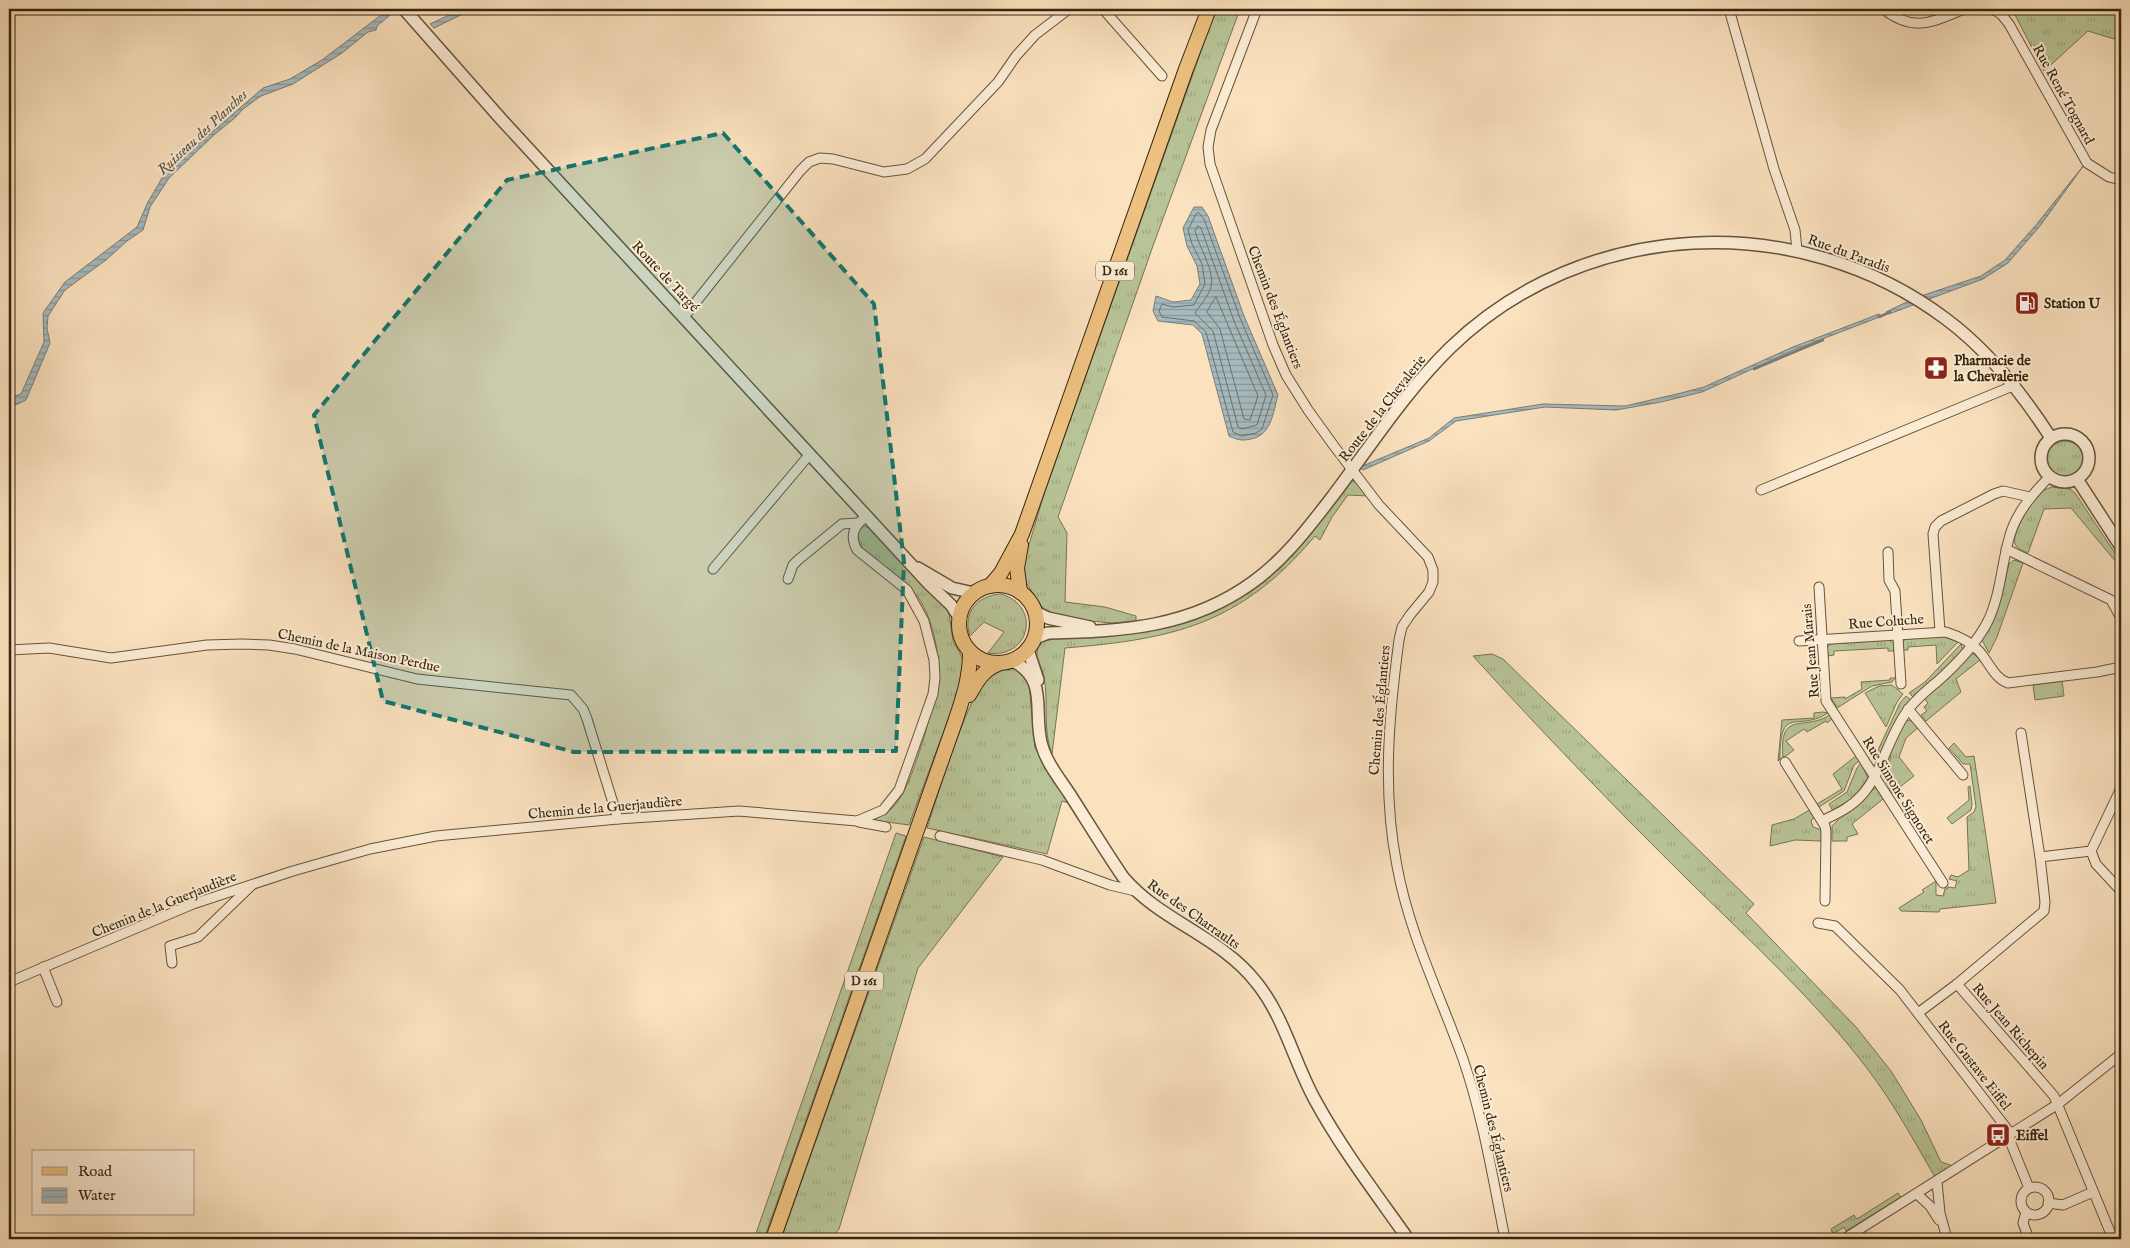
<svg xmlns="http://www.w3.org/2000/svg" width="2130" height="1248" font-family="'IM FELL English',serif">
<defs>
<pattern id="grass-tufts" width="24" height="20" patternUnits="userSpaceOnUse" patternTransform="scale(1.25)"><rect width="24" height="20" fill="#b8c497"/><path d="M3 7l-1-3M5 7V3M7 7l1-3M15 17l-1-3M17 17v-4M19 17l1-3" fill="none" stroke="#9fa881"/></pattern>
<pattern id="water-rules" width="6" height="5" patternUnits="userSpaceOnUse" patternTransform="scale(1.25)"><rect width="6" height="5" fill="#a6babe"/><path d="M0 2.5h6" fill="none" stroke="#889799"/></pattern>
</defs>
<rect width="100%" height="100%" fill="#fbe2bf"/>
<filter id="stains"><feTurbulence type="fractalNoise" baseFrequency=".004" numOctaves="4"/><feColorMatrix values="0 0 0 0 .2 0 0 0 0 .09 0 0 0 0 .02 0 0 0 .5 -.17"/></filter>
<radialGradient id="worn" r=".72"><stop offset=".6" stop-color="#630" stop-opacity="0"/><stop offset="1" stop-color="#630" stop-opacity=".3"/></radialGradient>
<g fill="url(#grass-tufts)" stroke="#767453">
<path d="M 1216,9 L 1240,9 L 1154,243 L 1058,517 L 1067,533 L 1065,602 L 1105,607 L 1136,616 L 1136,621 L 1113,623 L 1089,621 L 1054,614 L 1042,607 L 1025,581 L 1023,565 L 1044,494 Z"/>
<path d="M 2012,9 L 2121,9 L 2121,41 L 2088,31 L 2044,71 Z"/>
<circle cx="2065" cy="459" r="18"/>
<path d="M 1352,480 L 1357,482 L 1368,496 L 1348,495 L 1332,517 L 1320,540 L 1315,536 C 1241,624 1175,639 1065,648 L 1052,754 C 1042,728 1049,703 1044,677 C 1042,666 1034,658 1038,647 L 1042,642 L 1053,639 C 1151,636 1224,626 1295,551 C 1316,530 1333,504 1352,480 Z"/>
<path d="M 2052,487 L 2070,489 L 2075,493 L 2121,562 L 2121,568 L 2071,508 L 2044,509 L 2028,553 C 2024,551 2017,549 2015,544 C 2011,535 2031,502 2038,495 C 2042,491 2046,489 2052,487 Z"/>
<path d="M 864,526 L 872,529 L 946,609 L 949,613 L 953,641 L 962,657 L 964,668 L 955,701 L 909,825 L 873,820 C 881,816 889,812 895,805 C 913,785 928,720 937,693 C 943,666 934,620 918,597 C 912,589 904,582 896,575 C 883,565 855,552 858,531 Z"/>
<path d="M 2014,560 L 2023,563 L 1997,637 L 1989,653 L 1982,640 L 1999,606 L 2009,564 Z"/>
<path d="M 1001,594 C 1042,606 1030,659 988,653 L 1004,632 L 984,622 L 970,636 C 962,613 978,595 1001,594 Z"/>
<path d="M 1942,636 L 1958,642 L 1937,664 L 1936,645 L 1908,647 L 1908,650 L 1902,650 L 1902,642 L 1907,638 Z"/>
<path d="M 1889,640 L 1894,644 L 1894,651 L 1888,651 L 1888,648 L 1834,651 L 1834,655 L 1828,656 L 1827,648 L 1830,644 Z"/>
<path d="M 1961,644 L 1963,650 L 1952,663 L 1913,697 L 1909,693 L 1925,682 Z"/>
<path d="M 1492,654 L 1503,659 L 1754,904 L 1746,913 L 1856,1027 L 1891,1071 L 1921,1120 L 1941,1162 L 1953,1166 L 1935,1177 C 1914,1141 1894,1104 1869,1071 C 1818,1003 1751,942 1690,882 C 1616,809 1543,733 1473,656 Z"/>
<path d="M 1974,654 L 1980,660 L 1956,679 L 1961,692 L 1926,721 L 1921,715 L 1927,711 L 1924,707 L 1928,703 L 1924,698 L 1947,678 L 1969,655 Z"/>
<path d="M 1014,668 L 1022,671 L 1029,684 L 1035,748 L 1069,803 L 1062,801 L 1047,854 L 927,828 C 937,799 970,682 995,671 C 1001,668 1008,669 1014,668 Z"/>
<path d="M 1890,678 L 1895,678 L 1892,682 L 1872,686 L 1837,708 L 1831,698 L 1845,697 L 1845,699 L 1862,689 L 1861,682 L 1890,680 Z"/>
<path d="M 2062,681 L 2064,696 L 2035,700 L 2033,685 Z"/>
<path d="M 1892,685 L 1903,694 L 1897,702 L 1886,727 L 1865,693 L 1879,686 Z"/>
<path d="M 1906,696 L 1911,700 L 1897,719 L 1881,752 L 1878,750 L 1900,703 Z"/>
<path d="M 1823,712 L 1828,713 C 1797,733 1780,703 1780,759 L 1778,761 L 1782,720 L 1814,718 L 1814,713 Z"/>
<path d="M 1830,715 L 1832,719 L 1827,723 L 1826,721 L 1807,732 L 1804,729 L 1786,741 L 1794,750 L 1783,758 C 1779,709 1802,732 1830,715 Z"/>
<path d="M 1910,720 L 1919,727 L 1906,738 L 1899,757 L 1914,776 L 1892,793 L 1883,776 L 1891,757 L 1888,755 L 1905,721 Z"/>
<path d="M 1954,743 L 1966,757 L 1974,756 L 1996,903 L 1940,909 L 1939,912 L 1901,911 L 1899,908 L 1924,892 L 1922,890 L 1936,881 L 1936,895 L 1943,896 L 1945,889 L 1947,889 L 1948,887 L 1955,888 L 1957,881 L 1949,879 L 1951,875 L 1958,877 L 1969,870 L 1967,817 L 1974,812 L 1976,807 L 1970,764 L 1963,764 L 1949,748 Z"/>
<path d="M 1856,756 L 1859,761 L 1854,765 L 1844,791 L 1819,807 L 1817,804 L 1842,789 L 1833,774 Z"/>
<path d="M 1861,763 L 1868,778 L 1855,796 L 1833,811 L 1829,804 L 1847,792 L 1857,768 Z"/>
<path d="M 1970,786 L 1972,804 L 1971,810 L 1952,824 L 1947,818 L 1969,800 L 1968,787 Z"/>
<path d="M 1875,788 L 1879,790 L 1883,799 L 1852,824 L 1858,834 L 1847,837 L 1847,841 L 1832,841 L 1832,826 L 1838,820 L 1838,818 Z"/>
<path d="M 1811,809 L 1814,817 L 1811,821 L 1813,827 L 1822,830 L 1821,841 L 1795,840 L 1770,846 L 1772,825 L 1794,819 Z"/>
<path d="M 896,833 L 906,836 L 764,1239 L 754,1239 Z"/>
<path d="M 924,837 L 1003,857 L 918,968 L 839,1229 L 831,1239 L 781,1239 Z"/>
<path d="M 1898,1193 L 1901,1197 L 1846,1231 L 1844,1227 L 1833,1234 L 1831,1229 L 1854,1215 L 1857,1219 Z"/>
</g>
<g fill="url(#water-rules)" stroke="#797e78">
<path d="M 389,9 L 395,11 L 377,26 L 376,30 L 368,32 L 342,53 L 293,84 L 261,96 L 243,109 L 236,117 L 215,134 L 169,178 L 150,207 L 143,230 L 127,241 L 106,260 L 65,290 L 48,316 L 47,328 L 50,343 L 26,400 L 9,408 L 9,398 L 21,394 L 44,342 L 43,313 L 65,282 L 137,227 L 148,202 L 165,173 L 263,88 L 290,79 L 322,60 Z"/>
<path d="M 462,9 L 473,9 L 434,28 L 430,24 Z"/>
<path d="M 2084,165 L 2040,226 L 2008,263 L 1983,279 L 1889,314 L 1886,312 L 1915,298 L 1981,276 L 2005,260 L 2036,225 Z"/>
<path d="M 1194,207 L 1202,207 L 1208,216 L 1244,316 L 1278,395 C 1273,412 1272,435 1251,439 C 1241,441 1238,440 1229,436 L 1202,334 L 1193,325 L 1158,321 L 1153,311 L 1156,296 L 1173,302 L 1191,300 L 1200,284 L 1197,266 L 1187,246 L 1183,228 Z"/>
<path d="M 1879,314 L 1882,316 L 1794,350 L 1702,392 L 1661,402 L 1616,410 L 1545,407 L 1456,421 L 1429,441 L 1363,470 L 1360,467 L 1429,438 L 1454,418 L 1543,404 L 1625,406 L 1681,393 L 1704,387 L 1793,347 Z"/>
</g>
<g fill="none" stroke-linecap="round" stroke-linejoin="round">
<g stroke="#6e7066" stroke-width="1">
<path d="M 1199,213 L 1204,219 L 1240,318 L 1273,395 L 1262,429 L 1256,433 L 1241,436 L 1233,432 L 1206,332 L 1194,321 L 1162,317 L 1159,311 L 1162,304 L 1173,307 L 1194,305 L 1205,284 L 1202,264 L 1192,244 L 1188,230 L 1196,214 Z"/>
<path d="M 1198,226 L 1201,228 L 1234,321 L 1266,395 L 1257,425 L 1242,429 L 1238,427 L 1213,331 L 1195,313 C 1200,305 1208,297 1211,287 C 1215,271 1199,247 1195,231 Z"/>
<path d="M 1216,297 L 1258,396 L 1250,420 L 1244,419 L 1220,329 L 1207,312 Z"/>
</g>
<g stroke="#797e78" stroke-width="2.5">
<path d="M 1879,317 L 1890,312"/>
<path d="M 1754,369 L 1823,340"/>
</g>
<defs>
<g id="minor">
<path d="M 1103,9 L 1162,76"/>
<path d="M 1257,9 L 1211,130 L 1208,147 L 1210,164 L 1273,345 L 1286,375 L 1308,410 L 1334,446 L 1379,505 L 1428,557 L 1433,570 L 1433,582 L 1429,592 L 1410,615 L 1402,627 L 1399,640 C 1389,715 1382,790 1397,866 C 1409,933 1440,995 1463,1059 C 1483,1117 1493,1179 1505,1239"/>
<path d="M 1729,9 L 1774,169 L 1795,230 L 1797,250"/>
<path d="M 1883,9 C 1914,33 1932,22 1964,9"/>
<path d="M 1992,9 L 2001,14 L 2009,24 L 2087,163 L 2109,177 L 2121,180"/>
<path d="M 684,317 L 800,171 L 809,162 L 820,158 L 833,159 L 884,172 L 907,169 L 925,159 L 998,82 L 1016,56 L 1035,35 L 1069,9"/>
<path d="M 1761,490 L 2015,385"/>
<path d="M 2006,549 L 2111,600 L 2121,618"/>
<path d="M 1888,552 L 1889,580 L 1895,591 L 1901,684"/>
<path d="M 713,569 L 810,454"/>
<path d="M 788,579 L 793,565 L 798,560 L 842,524 L 857,523"/>
<path d="M 1819,587 L 1826,701 L 1943,883"/>
<path d="M 1940,631 L 1933,534 L 1935,527 L 1941,521 L 1994,494 L 2003,491 L 2030,497"/>
<path d="M 1799,641 L 1946,632 C 1958,636 1970,641 1979,651 C 1989,662 1994,678 2008,683 L 2097,672 L 2121,667"/>
<path d="M 9,650 L 49,648 L 111,658 L 207,645 L 242,644 L 269,645 L 295,649 L 417,679 L 571,695 L 583,709 L 587,719 L 618,819"/>
<path d="M 1908,709 L 1963,775"/>
<path d="M 2021,733 L 2040,857"/>
<path d="M 1785,762 L 1825,826 L 1826,832 L 1825,901"/>
<path d="M 2121,788 L 2091,851 L 2096,864 L 2121,891"/>
<path d="M 1822,821 C 1836,814 1850,808 1861,796 C 1883,772 1888,736 1908,710 C 1916,699 1927,690 1938,681 C 1956,665 1975,645 1987,623 C 2001,595 2001,565 2010,535 C 2017,511 2033,494 2050,476"/>
<path d="M 859,822 L 886,827"/>
<path d="M 940,836 L 1042,860 L 1110,885 L 1135,891"/>
<path d="M 1818,923 L 1835,926 L 1900,990 L 2011,1134"/>
<path d="M 172,963 L 170,946 L 198,937 L 252,885"/>
<path d="M 43,967 L 57,1002"/>
<path d="M 9,982 L 193,904 L 293,871 L 370,849 L 436,836 L 618,819 L 739,811 L 857,821 L 883,810 L 899,790 L 920,731 L 933,694 L 935,678 L 934,660 L 924,621 L 907,590 L 857,550 C 849,535 854,525 867,516"/>
<path d="M 1957,984 L 2054,1096 L 2113,1239"/>
<path d="M 1918,1013 L 1957,984 L 2044,911 L 2045,902 L 2040,857 L 2091,851"/>
<path d="M 2008,1136 L 2029,1188"/>
<path d="M 1937,1182 L 1940,1213 L 1947,1239"/>
<circle cx="2035" cy="1201" r="14"/>
<path d="M 1917,1194 L 1930,1206 L 1939,1220"/>
<path d="M 2048,1203 L 2063,1205 L 2093,1192"/>
<path d="M 2026,1212 L 2023,1223 L 2029,1239"/>
<path d="M 1844,1239 L 2058,1104 L 2121,1054"/>
</g>
<g id="tertiary">
<path d="M 404,9 L 501,119 L 929,584 L 951,605 L 959,617"/>
<circle cx="2065" cy="458" r="24"/>
<path d="M 2077,479 L 2121,547"/>
<path d="M 918,568 L 952,588 L 974,593"/>
<path d="M 1035,612 L 1048,618 L 1090,627"/>
<path d="M 1035,638 L 1048,633 C 1123,631 1190,628 1253,582 C 1285,559 1308,528 1332,497 C 1370,447 1405,392 1450,348 C 1584,218 1798,208 1946,319 C 1989,351 2022,393 2051,438"/>
<path d="M 1028,650 L 1038,680"/>
<path d="M 1013,661 C 1050,680 1032,714 1042,746 C 1047,763 1059,778 1069,793 C 1087,821 1104,849 1123,877 C 1160,921 1220,936 1256,982 C 1284,1016 1294,1062 1315,1100 C 1341,1148 1377,1195 1408,1239"/>
</g>
<g id="primary">
<circle cx="998" cy="624" r="39"/>
<path d="M 990,586 L 1001,573 L 1022,534 L 1186,69 L 1209,9"/>
<path d="M 1020,592 L 1017,568 L 1021,545"/>
<path d="M 969,695 C 977,681 983,670 998,664"/>
<path d="M 773,1239 L 955,722 C 963,698 970,678 970,652"/>
</g>
</defs>
<use href="#minor" stroke="#66543b" stroke-width="11"/>
<use href="#tertiary" stroke="#66543b" stroke-width="14"/>
<use href="#primary" stroke="#35250f" stroke-width="16"/>
<use href="#minor" stroke="#fcecd5" stroke-width="9"/>
<use href="#tertiary" stroke="#fcecd5" stroke-width="11"/>
<use href="#primary" stroke="#eec180" stroke-width="14"/>
</g>
<path fill="#0f766e" fill-opacity="0.2" stroke="#0f766e" stroke-width="4" stroke-dasharray="10 6" stroke-linejoin="round" d="M 723,133 L 874,304 L 904,562 L 896,751 L 574,752 L 383,701 L 314,415 L 507,180 Z"/>
<defs>
<symbol id="fuel-square" viewBox="-11 -11 22 22"><rect x="-9" y="-9" width="18" height="18" rx="4" fill="#8f2418" stroke="#fcecd5"/><path d="M-5.5-6h7V0h2V4h1.3V-2.5L3-4.5l.8-.8L6-3V5H2.5V1h-1V6h-7ZM-4.2-4.7v3.2H.2V-4.7Z" fill="#fff"/></symbol>
<symbol id="pharmacy-square" viewBox="-11 -11 22 22"><rect x="-9" y="-9" width="18" height="18" rx="4" fill="#8f2418" stroke="#fcecd5"/><path d="M-2-6h4v4h4v4h-4v4h-4v-4h-4v-4h4Z" fill="#fff"/></symbol>
<symbol id="bus-square" viewBox="-11 -11 22 22"><rect x="-9" y="-9" width="18" height="18" rx="4" fill="#8f2418" stroke="#fcecd5"/><path d="M-5-6H5V4H4V6H2V4H-2V6H-4V4H-5ZM-3.5-4V0h7V-4ZM-3.5 1.2v1.5H-2V1.2ZM2 1.2v1.5H3.5V1.2Z" fill="#fff"/></symbol>
</defs>
<g fill-rule="evenodd">
<use href="#fuel-square" x="2013" y="289" width="28" height="28"/>
<use href="#pharmacy-square" x="1922" y="354" width="28" height="28"/>
<use href="#bus-square" x="1984" y="1121" width="28" height="28"/>
</g>
<g text-anchor="middle" stroke-width="4" stroke-linejoin="round" paint-order="stroke">
<g fill="#fcecd5" stroke="#71614a" stroke-width="1">
<rect x="1096" y="261.5" width="38" height="19" rx="4"/>
<rect x="845" y="971.5" width="38" height="19" rx="4"/>
</g>
<g font-size="12" font-weight="bold" fill="#35250f">
<text x="1115" y="275">D 161</text>
<text x="864" y="985">D 161</text>
</g>
<g font-size="14" fill="#35250f" stroke="#fcecd5">
<text transform="translate(2064 94) rotate(61)" y="5">Rue René Tognard</text>
<text transform="translate(1849 253) rotate(20)" y="5">Rue du Paradis</text>
<text transform="translate(666 276) rotate(47)" y="5">Route de Targé</text>
<text transform="translate(1276 307) rotate(69)" y="5">Chemin des Églantiers</text>
<text transform="translate(1382 408) rotate(-52)" y="5">Route de la Chevalerie</text>
<text transform="translate(1886 621) rotate(-4)" y="5">Rue Coluche</text>
<text transform="translate(359 650) rotate(12)" y="5">Chemin de la Maison Perdue</text>
<text transform="translate(1810 651) rotate(-95)" y="5">Rue Jean Marais</text>
<text transform="translate(1379 710) rotate(-85)" y="5">Chemin des Églantiers</text>
<text transform="translate(1899 790) rotate(58)" y="5">Rue Simone Signoret</text>
<text transform="translate(605 807) rotate(-5)" y="5">Chemin de la Guerjaudière</text>
<text transform="translate(164 904) rotate(-22)" y="5">Chemin de la Guerjaudière</text>
<text transform="translate(1194 914) rotate(35)" y="5">Rue des Charraults</text>
<text transform="translate(2011 1026) rotate(49)" y="5">Rue Jean Richepin</text>
<text transform="translate(1975 1065) rotate(52)" y="5">Rue Gustave Eiffel</text>
<text transform="translate(1494 1128) rotate(76)" y="5">Chemin des Églantiers</text>
</g>
<g font-size="14" font-weight="bold" fill="#35250f" stroke="#fcecd5" text-anchor="start">
<text x="2044" y="308">Station U</text>
<text x="1954" y="365">Pharmacie de<tspan x="1954" dy="16">la Chevalerie</tspan></text>
<text x="2016" y="1140">Eiffel</text>
</g>
<g font-size="15" font-style="italic" fill="#575244" stroke="#fcecd5">
<text transform="translate(202 132) rotate(-43)" y="5">Ruisseau des Planches</text>
</g>
</g>
<rect width="2130" height="1248" fill="none" stroke="#fbe2bf" stroke-width="30"/>
<rect x="10" y="10" width="2110" height="1228" fill="none" stroke="#35250f" stroke-width="2.5"/>
<rect x="15" y="15" width="2100" height="1218" fill="none" stroke="#35250f"/>
<rect x="32" y="1150" width="162" height="65" fill="#fcecd5" stroke="#ac9c86"/>
<rect x="42" y="1167" width="25" height="8" fill="#eec180" stroke="#ac9c86"/>
<text x="78" y="1176" font-size="15" fill="#35250f">Road</text>
<rect x="42" y="1188" width="25" height="15" fill="url(#water-rules)" stroke="#ac9c86"/>
<text x="78" y="1200" font-size="15" fill="#35250f">Water</text>
<rect width="100%" height="100%" filter="url(#stains)"/>
<rect width="100%" height="100%" fill="url(#worn)"/>
</svg>
